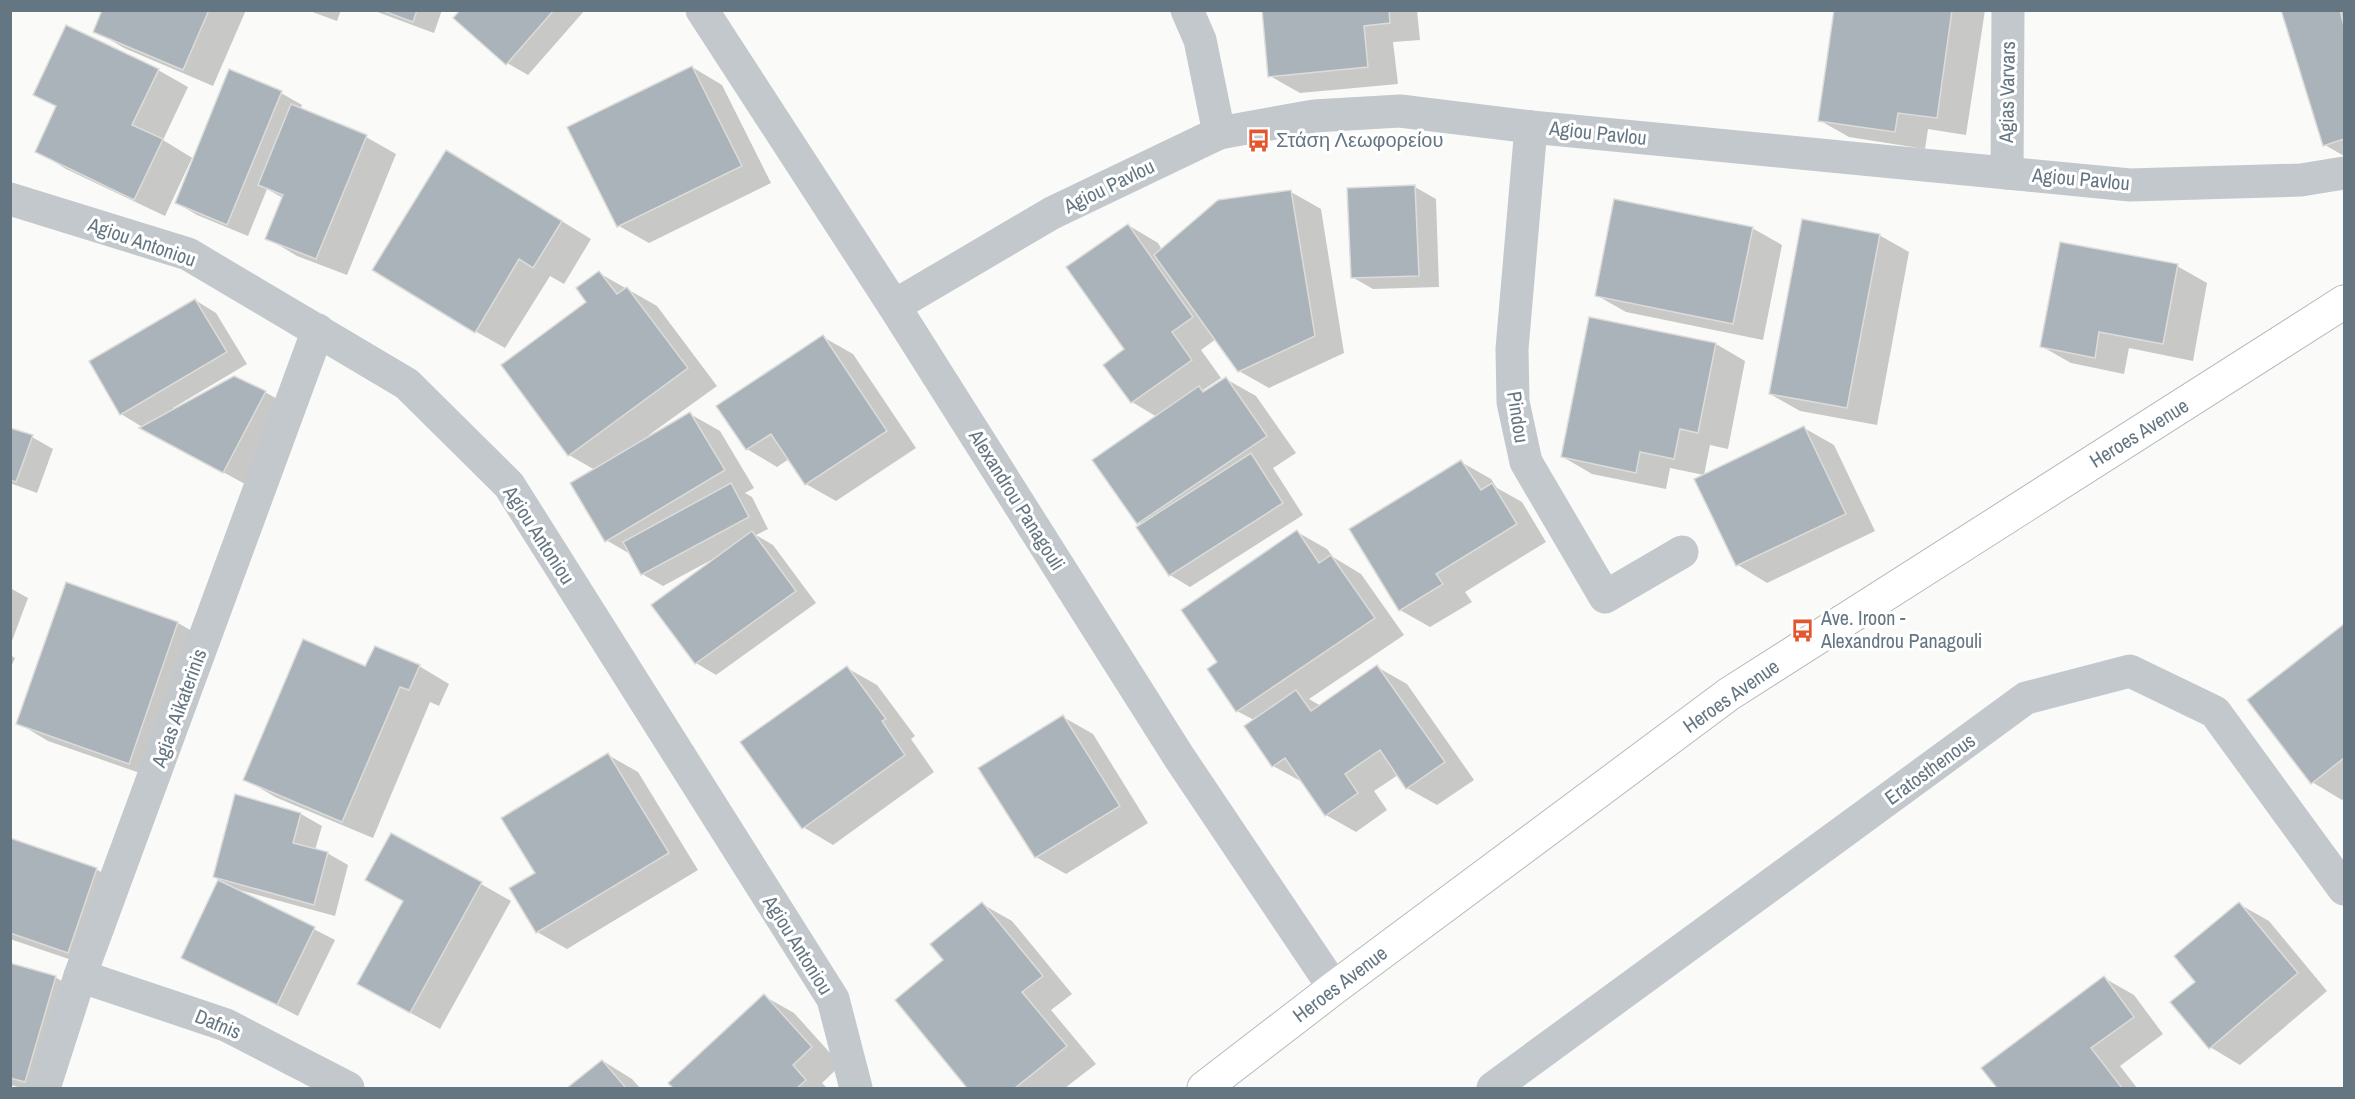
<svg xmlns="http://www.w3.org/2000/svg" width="2355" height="1099" font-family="'Archivo Narrow',sans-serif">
<rect width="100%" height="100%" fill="#fafaf8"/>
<g fill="#0003">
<path d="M 103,10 L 246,10 L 213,86 L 124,48 L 95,31 Z"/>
<path d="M 307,10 L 341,10 L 337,21 Z"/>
<path d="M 372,10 L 442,10 L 434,33 Z"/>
<path d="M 462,10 L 585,10 L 528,75 L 507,63 Z"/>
<path d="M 1264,10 L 1417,10 L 1420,40 L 1393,42 L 1398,84 L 1300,93 L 1270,76 Z"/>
<path d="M 1836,10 L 1985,10 L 1966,135 L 1928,129 L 1925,149 L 1849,137 L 1819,120 Z"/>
<path d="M 2283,10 L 2344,10 L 2344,156 L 2325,145 Z"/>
<path d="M 692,67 L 722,85 L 771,183 L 649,243 L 619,226 Z"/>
<path d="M 158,70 L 188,87 L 163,140 L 194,159 L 281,93 L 302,105 L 300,110 L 366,137 L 396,154 L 347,275 L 297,256 L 267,238 L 283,198 L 267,189 L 248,236 L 197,215 L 177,203 L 194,159 L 192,158 L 165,216 L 66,169 L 37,151 L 57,107 L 35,95 Z"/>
<path d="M 477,169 L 591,239 L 564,284 L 550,276 L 505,348 L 475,331 Z"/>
<path d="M 1415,187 L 1436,199 L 1439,287 L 1373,289 L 1352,277 Z"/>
<path d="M 1291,192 L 1321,209 L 1344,353 L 1269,388 L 1239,371 L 1216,339 L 1201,350 L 1221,378 L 1203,390 L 1206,392 L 1226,379 L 1256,396 L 1296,453 L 1273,468 L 1303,515 L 1190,587 L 1170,575 L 1141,525 L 1094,460 L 1157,417 L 1132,402 L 1126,350 L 1128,225 L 1158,243 L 1162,250 Z"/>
<path d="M 1752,228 L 1782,245 L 1763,340 L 1626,312 L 1596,295 Z"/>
<path d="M 1879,235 L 1909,252 L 1877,425 L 1800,411 L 1770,394 Z"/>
<path d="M 2177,266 L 2207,283 L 2193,361 L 2129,348 L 2124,374 L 2071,363 L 2041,346 Z"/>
<path d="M 599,273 L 657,306 L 717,386 L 649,435 L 651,437 L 690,414 L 720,431 L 754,488 L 745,493 L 752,497 L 768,529 L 756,535 L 773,545 L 816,603 L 716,675 L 696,663 L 715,558 L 663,586 L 642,574 L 632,555 L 606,540 L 595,470 L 569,455 L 588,302 Z"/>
<path d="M 195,300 L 216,313 L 247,364 L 173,408 L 174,410 L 265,392 L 286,404 L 245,484 L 162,439 L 121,414 Z"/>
<path d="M 823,337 L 853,354 L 916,448 L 836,501 L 806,484 L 789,459 L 777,467 L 747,449 L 719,407 Z"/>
<path d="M 1716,344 L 1745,361 L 1728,449 L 1710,445 L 1704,475 L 1670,468 L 1666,489 L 1592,474 L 1563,457 Z"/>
<path d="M 1804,428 L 1834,445 L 1875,531 L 1767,583 L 1738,565 L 1696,479 Z"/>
<path d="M 10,429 L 32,437 L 53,449 L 37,493 L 10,483 Z"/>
<path d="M 1461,462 L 1491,479 L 1497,488 L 1522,502 L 1546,542 L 1465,592 L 1472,602 L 1430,627 L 1400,610 Z"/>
<path d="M 1297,532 L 1327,549 L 1333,557 L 1361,574 L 1404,635 L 1309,699 L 1321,706 L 1377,667 L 1407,684 L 1474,780 L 1437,805 L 1407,788 L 1398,775 L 1374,791 L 1387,810 L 1356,832 L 1326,815 L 1304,783 L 1273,766 L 1254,720 L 1237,711 L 1219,663 Z"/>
<path d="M 67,583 L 178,623 L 208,640 L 160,780 L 48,741 L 18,723 Z"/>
<path d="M 10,588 L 28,598 L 10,646 Z"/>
<path d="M 2344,626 L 2344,798 L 2342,800 L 2312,782 L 2249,700 Z"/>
<path d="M 10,655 L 15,658 L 10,669 Z"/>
<path d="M 419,666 L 449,684 L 439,706 L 430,702 L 373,838 L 275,797 L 245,779 L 366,668 Z"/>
<path d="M 847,668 L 877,685 L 915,736 L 911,739 L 934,772 L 833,845 L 803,827 Z"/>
<path d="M 1063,717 L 1093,734 L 1148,823 L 1066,874 L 1036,857 Z"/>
<path d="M 608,755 L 638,772 L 698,870 L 567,949 L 537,932 L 537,873 Z"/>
<path d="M 236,796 L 301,814 L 322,826 L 315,850 L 327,853 L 348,865 L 335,916 L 236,889 L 335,940 L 298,1016 L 183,957 L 220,881 L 214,876 Z"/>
<path d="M 10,840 L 96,869 L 126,887 L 98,969 L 10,939 Z"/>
<path d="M 481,884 L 511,901 L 440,1029 L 389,1001 Z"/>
<path d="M 982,904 L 1012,921 L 1072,994 L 1051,1010 L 1096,1064 L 1065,1088 L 969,1088 L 897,1000 L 945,960 Z"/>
<path d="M 2239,904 L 2269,921 L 2327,991 L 2240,1065 L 2210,1047 L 2197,982 Z"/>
<path d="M 10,964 L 55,977 L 85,995 L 58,1088 L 22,1088 L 10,1085 Z"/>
<path d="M 2104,978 L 2134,995 L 2163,1034 L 2120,1066 L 2137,1088 L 1999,1088 L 1983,1068 Z"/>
<path d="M 764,996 L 794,1013 L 841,1065 L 822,1083 L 827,1088 L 675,1088 L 670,1083 Z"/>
<path d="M 603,1061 L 632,1079 L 640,1088 L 569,1088 Z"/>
</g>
<g fill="#aab3b9" stroke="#dcdcda" stroke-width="1.5">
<path d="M 102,10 L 209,10 L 183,70 L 93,32 Z"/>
<path d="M 381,10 L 417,10 L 413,22 Z"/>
<path d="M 460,10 L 554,10 L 506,65 L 453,18 Z"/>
<path d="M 1262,10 L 1389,10 L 1390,23 L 1364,26 L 1368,67 L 1268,77 Z"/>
<path d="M 1834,10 L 1952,10 L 1937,118 L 1898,113 L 1895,132 L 1818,121 Z"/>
<path d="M 2281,10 L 2340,10 L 2344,26 L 2344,139 L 2323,146 Z"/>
<path d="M 66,25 L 159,69 L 132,125 L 163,139 L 134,200 L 35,152 L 56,106 L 33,95 Z"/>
<path d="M 692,66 L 742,166 L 617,227 L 567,127 Z"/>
<path d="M 229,69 L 282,91 L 227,225 L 175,203 Z"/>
<path d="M 291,104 L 367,135 L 316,259 L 265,239 L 283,195 L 258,185 Z"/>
<path d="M 446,150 L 562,221 L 533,268 L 519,259 L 475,333 L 372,270 Z"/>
<path d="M 1415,185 L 1419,276 L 1351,278 L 1347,188 Z"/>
<path d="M 1291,190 L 1315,336 L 1238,372 L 1154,255 L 1218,200 Z"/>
<path d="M 1614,199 L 1753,227 L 1733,324 L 1595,296 Z"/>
<path d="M 1802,219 L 1880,234 L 1847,408 L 1769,394 Z"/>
<path d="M 1128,224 L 1193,317 L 1172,332 L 1192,360 L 1131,403 L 1103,365 L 1124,349 L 1066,267 Z"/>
<path d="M 2060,242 L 2178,264 L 2163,344 L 2099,332 L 2095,358 L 2040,347 Z"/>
<path d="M 599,271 L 617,294 L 627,287 L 688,368 L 568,456 L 501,365 L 586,302 L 576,288 Z"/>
<path d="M 195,299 L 227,352 L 120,415 L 89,361 Z"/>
<path d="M 1589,317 L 1716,343 L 1698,433 L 1680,429 L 1674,459 L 1640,452 L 1636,473 L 1561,457 Z"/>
<path d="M 823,335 L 887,431 L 805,485 L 771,434 L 746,450 L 716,406 Z"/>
<path d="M 234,376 L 266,391 L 223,473 L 139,428 Z"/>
<path d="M 1226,377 L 1267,436 L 1137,524 L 1092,460 L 1199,386 L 1203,392 Z"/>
<path d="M 690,412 L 725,470 L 605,542 L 570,483 Z"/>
<path d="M 1804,426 L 1846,514 L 1736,566 L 1694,479 Z"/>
<path d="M 10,428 L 33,435 L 16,482 L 10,480 Z"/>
<path d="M 1251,453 L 1283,503 L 1169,576 L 1136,527 Z"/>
<path d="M 1461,460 L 1481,490 L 1492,483 L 1517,524 L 1436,574 L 1443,584 L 1399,611 L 1349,529 Z"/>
<path d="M 731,483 L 749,517 L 641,575 L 623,542 Z"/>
<path d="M 1297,530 L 1319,563 L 1331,555 L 1375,618 L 1236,712 L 1207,669 L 1217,662 L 1181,610 Z"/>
<path d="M 752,531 L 796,591 L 695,664 L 651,605 Z"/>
<path d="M 66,582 L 178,622 L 129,764 L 16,724 Z"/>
<path d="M 2344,624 L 2344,758 L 2311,784 L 2247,700 Z"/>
<path d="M 303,639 L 365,666 L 375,646 L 420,665 L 409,690 L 400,687 L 342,822 L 243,780 Z"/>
<path d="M 1377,665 L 1445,762 L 1406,789 L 1380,750 L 1345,774 L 1358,793 L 1325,816 L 1285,758 L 1272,767 L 1244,726 L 1296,690 L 1311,711 Z"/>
<path d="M 847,666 L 886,719 L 882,721 L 905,755 L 802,829 L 740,742 Z"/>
<path d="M 1063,715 L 1120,806 L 1035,858 L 978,768 Z"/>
<path d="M 608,753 L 669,853 L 536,933 L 509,888 L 535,873 L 501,818 Z"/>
<path d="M 235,794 L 301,813 L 293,843 L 328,852 L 314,905 L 213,877 Z"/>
<path d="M 391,833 L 482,882 L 410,1013 L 357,984 L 403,901 L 365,880 Z"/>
<path d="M 10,838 L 97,868 L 68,953 L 10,933 Z"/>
<path d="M 218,880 L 315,927 L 277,1005 L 181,958 Z"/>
<path d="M 982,902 L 1043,976 L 1022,992 L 1067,1046 L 1015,1088 L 967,1088 L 895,1000 L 943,960 L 930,944 Z"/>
<path d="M 2239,902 L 2298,973 L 2209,1049 L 2170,1002 L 2195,982 L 2174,956 Z"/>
<path d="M 10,963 L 56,976 L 25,1082 L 10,1078 Z"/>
<path d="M 2104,976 L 2134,1017 L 2091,1048 L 2122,1088 L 1997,1088 L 1981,1068 Z"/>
<path d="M 764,994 L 812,1047 L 793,1065 L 806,1080 L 797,1088 L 673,1088 L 668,1083 Z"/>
<path d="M 602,1060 L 626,1088 L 567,1088 Z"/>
</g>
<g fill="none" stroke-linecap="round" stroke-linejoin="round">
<defs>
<path id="major" d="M 1204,1088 L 1334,988 L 1729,694 L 2344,302"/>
</defs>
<use href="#major" stroke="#b5babe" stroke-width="35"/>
<g stroke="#c3c8cc" stroke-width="33">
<path d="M 702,10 L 894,306 L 1179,757 L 1334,988"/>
<path d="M 1187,10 L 1200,40 L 1219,133"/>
<path d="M 1531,127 L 1512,349 L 1513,402 L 1526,462 L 1605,597 L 1682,552"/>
<path d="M 2007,173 L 2008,10"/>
<path d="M 10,199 L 188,254 L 407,384 L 509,485 L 833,999 L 856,1088"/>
<path d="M 894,306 L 1052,213 L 1219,133 L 1314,116 L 1400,111 L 1531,127 L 2130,185 L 2301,180 L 2344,173"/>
<path d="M 80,976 L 226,1025 L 348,1088"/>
<path d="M 44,1088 L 80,976 L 318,330"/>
<path d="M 1493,1088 L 2026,698 L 2130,671 L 2215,712 L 2344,889"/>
</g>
<use href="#major" stroke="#fff" stroke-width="33"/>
</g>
<defs>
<symbol id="bus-bare" viewBox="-9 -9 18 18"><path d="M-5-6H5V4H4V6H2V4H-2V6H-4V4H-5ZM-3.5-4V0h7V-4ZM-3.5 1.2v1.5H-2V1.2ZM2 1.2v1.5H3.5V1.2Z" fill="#e4572e" stroke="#fff" stroke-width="2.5" paint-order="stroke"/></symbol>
</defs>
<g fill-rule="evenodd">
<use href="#bus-bare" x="1242" y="124" width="33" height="33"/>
<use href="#bus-bare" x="1786" y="614" width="33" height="33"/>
</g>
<g text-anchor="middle" stroke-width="6" stroke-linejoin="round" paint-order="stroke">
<g font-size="20" fill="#657683" stroke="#fff">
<text transform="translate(2007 92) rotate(-89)" y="7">Agias Varvars</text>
<text transform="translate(1598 133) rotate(6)" y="7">Agiou Pavlou</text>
<text transform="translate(2081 179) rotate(5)" y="7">Agiou Pavlou</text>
<text transform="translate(1109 186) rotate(-26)" y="7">Agiou Pavlou</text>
<text transform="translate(142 242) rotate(19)" y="7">Agiou Antoniou</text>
<text transform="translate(1518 417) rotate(81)" y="7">Pindou</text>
<text transform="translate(2139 433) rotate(-32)" y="7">Heroes Avenue</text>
<text transform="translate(1017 500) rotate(58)" y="7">Alexandrou Panagouli</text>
<text transform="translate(539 535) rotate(57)" y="7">Agiou Antoniou</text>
<text transform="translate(1731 696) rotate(-35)" y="7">Heroes Avenue</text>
<text transform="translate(179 708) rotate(-70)" y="7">Agias Aikaterinis</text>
<text transform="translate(1930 769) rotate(-36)" y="7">Eratosthenous</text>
<text transform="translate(798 945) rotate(58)" y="7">Agiou Antoniou</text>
<text transform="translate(1340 984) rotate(-37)" y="7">Heroes Avenue</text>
<text transform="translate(218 1024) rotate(22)" y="7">Dafnis</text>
</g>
<g font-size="20" fill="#657683" stroke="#fff" text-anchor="start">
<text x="1276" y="147">Στάση Λεωφορείου</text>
<text x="1821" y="625">Ave. Iroon -<tspan x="1821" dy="23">Alexandrou Panagouli</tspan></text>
</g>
</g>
<rect width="2355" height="1099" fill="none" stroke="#657683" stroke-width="24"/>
</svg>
